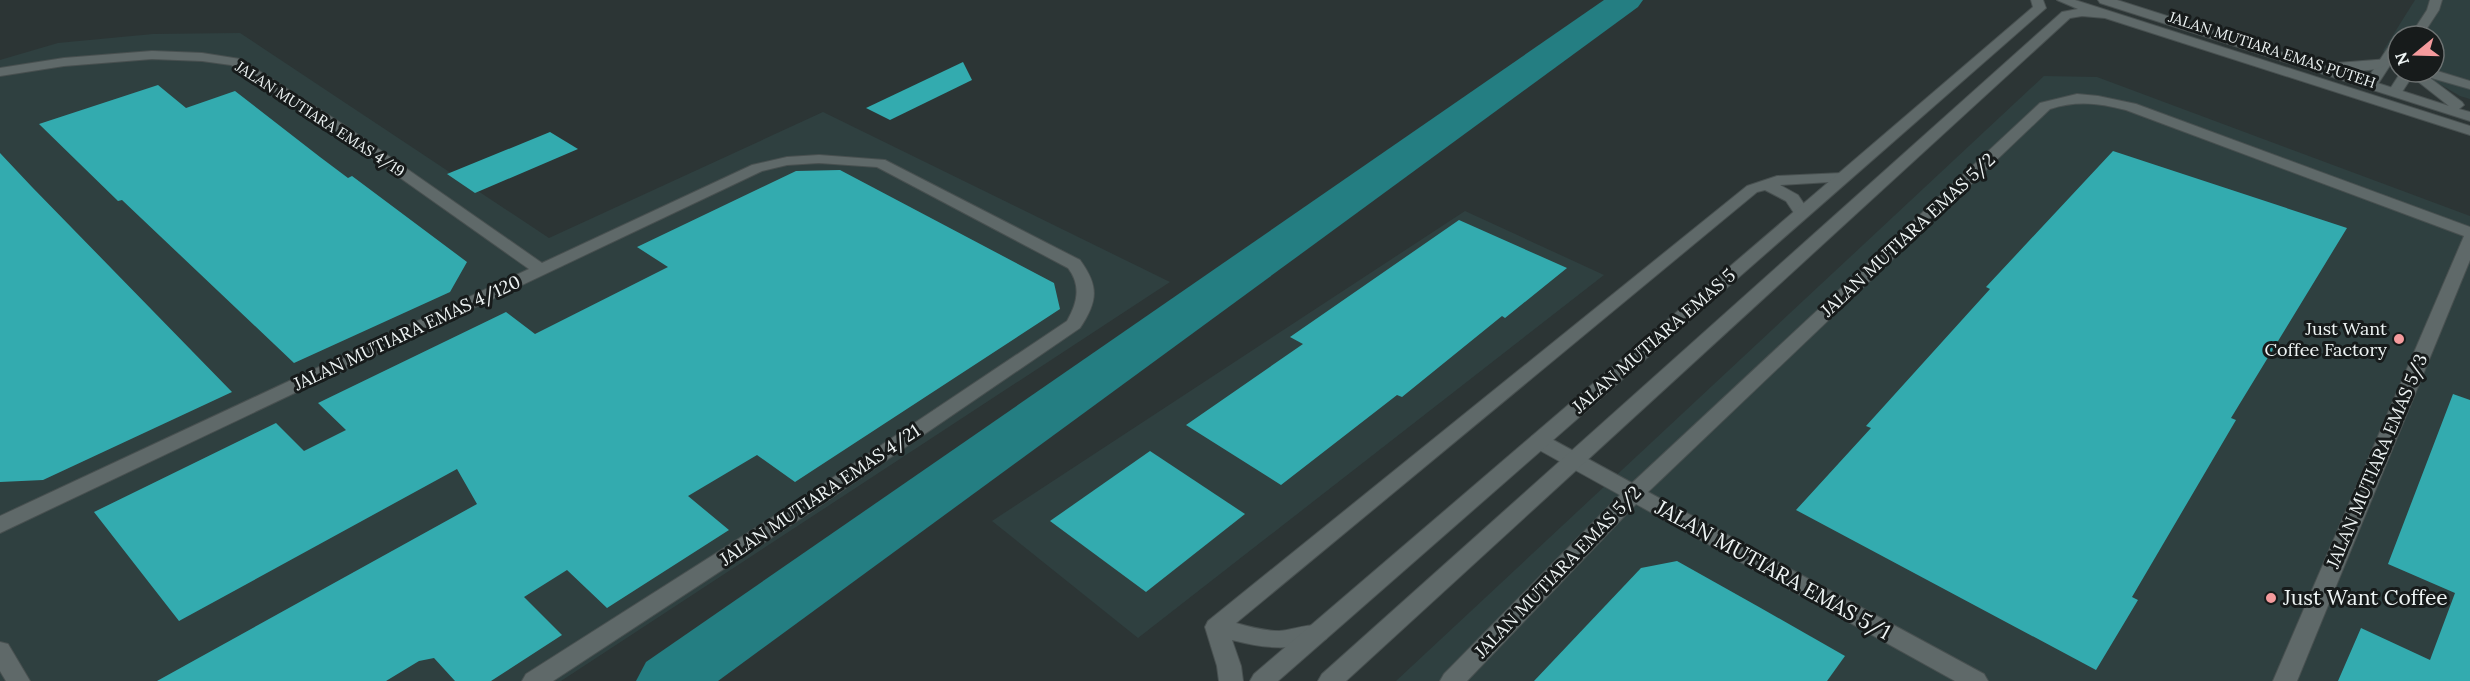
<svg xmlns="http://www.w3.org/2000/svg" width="2470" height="681" font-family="Lora,serif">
<rect width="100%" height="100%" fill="#2c3535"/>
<g fill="#2f4040">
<path d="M 2415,0 L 2470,0 L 2470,99 L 2460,96 L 2419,72 L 2434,72 L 2434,36 L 2398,36 L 2398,60 L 2383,51 Z"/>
<path d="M 240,33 L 549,238 L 823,112 L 1170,282 L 561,681 L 0,681 L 0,60 L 58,43 L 153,34 Z"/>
<path d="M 2044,76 L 2097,77 L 2470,216 L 2470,681 L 1396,681 Z"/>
<path d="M 1465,211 L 1604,275 L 1138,638 L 992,521 Z"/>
</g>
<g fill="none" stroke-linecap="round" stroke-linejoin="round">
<path fill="#247e82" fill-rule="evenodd" d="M 1604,0 L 1643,0 L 1638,7 L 718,681 L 636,681 L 646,662 Z"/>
</g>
<g fill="#33abaf">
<path d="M 963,62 L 972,80 L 890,120 L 866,108 Z"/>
<path d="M 158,85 L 186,108 L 235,91 L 320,157 L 348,178 L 352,176 L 467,262 L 450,292 L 294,363 L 122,200 L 118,201 L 39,124 Z"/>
<path d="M 550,132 L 578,149 L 475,193 L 447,174 Z"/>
<path d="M 2113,151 L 2347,228 L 2231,418 L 2236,420 L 2132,597 L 2138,600 L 2096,670 L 1796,510 L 1871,428 L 1866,426 L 1990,289 L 1986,287 Z"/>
<path d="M 0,153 L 32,187 L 232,392 L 43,480 L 0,482 Z"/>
<path d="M 840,170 L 1054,283 L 1060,309 L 795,482 L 757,455 L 688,496 L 729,530 L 607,608 L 567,570 L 524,597 L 562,635 L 491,681 L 455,681 L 434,658 L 419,661 L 386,681 L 157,681 L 477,504 L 457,469 L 179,621 L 94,512 L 276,423 L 304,451 L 346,430 L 318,403 L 506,312 L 535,334 L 668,267 L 637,247 L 796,171 Z"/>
<path d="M 1459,220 L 1567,268 L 1505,318 L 1502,316 L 1402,397 L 1397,395 L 1281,485 L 1186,425 L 1303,344 L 1290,337 Z"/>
<path d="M 2453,394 L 2470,400 L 2470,681 L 2338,681 L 2361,628 L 2430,660 L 2455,593 L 2388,564 Z"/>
<path d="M 1150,451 L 1245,514 L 1146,592 L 1050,521 Z"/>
<path d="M 1677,561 L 1759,607 L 1845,656 L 1827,681 L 1534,681 L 1641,568 Z"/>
</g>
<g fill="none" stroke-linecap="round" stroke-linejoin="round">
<defs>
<g id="street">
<path d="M 2430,0 L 2442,0 L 2439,10 L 2422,36 L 2410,36 L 2427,10 Z"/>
<path d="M 2398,39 L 2398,53 L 2376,87 L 2371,88 L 2366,87 L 2364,84 L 2393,40 Z"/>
<path d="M 152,51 L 202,53 L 240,59 L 344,125 L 542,263 L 752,165 L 787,157 L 819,155 L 885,160 L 1080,260 C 1099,286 1098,301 1080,328 L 809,513 L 553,681 L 522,681 L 526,674 L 795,503 L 1067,321 C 1078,302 1081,285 1068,268 L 877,167 L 819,163 L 787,165 L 762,171 L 0,533 L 0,516 L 529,269 L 334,131 L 231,65 L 202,61 L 152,59 L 64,66 L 0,76 L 0,68 L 64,58 Z"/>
<path d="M 2434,70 L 2470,81 L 2470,89 L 2421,75 L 2419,72 L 2434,72 Z"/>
<path d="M 2401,72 L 2415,72 L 2400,95 L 2390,95 L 2388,92 Z"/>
<path d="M 2077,94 L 2098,96 L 2136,104 L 2470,227 L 2470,260 L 2297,681 L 2273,681 L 2464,236 L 2126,110 C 2100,103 2076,100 2050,109 L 1648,492 L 1984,674 L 1988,681 L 1955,681 L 1636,504 L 1467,681 L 1440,681 L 1444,674 L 1620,495 L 1532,446 L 1529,441 L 1532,436 L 1539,434 L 1546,436 L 1632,483 L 2040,103 Z"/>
<path d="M 1842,173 L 1847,175 L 1850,178 L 1847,181 L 1780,185 L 1798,195 L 1810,213 L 1802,218 L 1796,216 L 1786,201 L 1765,190 L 1757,192 L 1236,623 C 1250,627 1264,631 1279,631 C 1295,630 1310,622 1326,627 L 1329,633 L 1326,639 C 1291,651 1267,649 1232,640 L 1241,666 L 1243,681 L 1219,681 L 1217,666 L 1205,627 L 1208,621 L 1747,186 L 1777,176 Z"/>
<path d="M 0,642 L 8,644 L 30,681 L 6,681 L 0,671 Z"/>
</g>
<g id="secondary">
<path d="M 2031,0 L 2043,0 L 2046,8 L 1278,681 L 1250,681 L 1254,674 L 2033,7 Z"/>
<path d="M 2057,0 L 2075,0 L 2470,126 L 2470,135 L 2105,18 L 2082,16 L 2070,18 L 1346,681 L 1318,681 L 1322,674 L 2062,12 L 2078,9 Z"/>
<path d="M 2098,0 L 2117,0 L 2330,68 L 2331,64 L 2336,63 L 2389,59 L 2391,62 C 2379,72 2355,71 2340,71 L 2449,106 L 2406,72 L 2422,72 L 2462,102 L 2464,105 L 2459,109 L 2470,112 L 2470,121 L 2100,3 Z"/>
</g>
</defs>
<use href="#street" stroke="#485050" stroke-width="2"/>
<use href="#secondary" stroke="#485050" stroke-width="2"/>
<use href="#street" fill="#5f6969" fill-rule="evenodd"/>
<use href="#secondary" fill="#5f6969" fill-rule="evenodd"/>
</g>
<g fill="#f59b9d" stroke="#171b1b" stroke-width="2">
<circle cx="2399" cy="339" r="6"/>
<circle cx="2271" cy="598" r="6"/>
</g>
<g text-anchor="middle" stroke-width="6" stroke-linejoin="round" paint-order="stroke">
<g font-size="15" fill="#eef4f4" stroke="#171b1b">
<text transform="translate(2272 50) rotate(18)" y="5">JALAN MUTIARA EMAS PUTEH</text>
<text transform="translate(320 119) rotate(33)" y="5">JALAN MUTIARA EMAS 4/19</text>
</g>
<g font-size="18" fill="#eef4f4" stroke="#171b1b">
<text transform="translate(1908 235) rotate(-43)" y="6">JALAN MUTIARA EMAS 5/2</text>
<text transform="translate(407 333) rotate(-25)" y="6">JALAN MUTIARA EMAS 4/120</text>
<text transform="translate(1654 341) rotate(-41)" y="6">JALAN MUTIARA EMAS 5</text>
<text transform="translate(2377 461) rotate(-67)" y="6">JALAN MUTIARA EMAS 5/3</text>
<text transform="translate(820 495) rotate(-34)" y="6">JALAN MUTIARA EMAS 4/21</text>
<text transform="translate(1558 572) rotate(-46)" y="6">JALAN MUTIARA EMAS 5/2</text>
</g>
<g font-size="18" fill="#eef4f4" stroke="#171b1b" text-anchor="end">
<text x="2387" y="335">Just Want<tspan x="2387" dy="21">Coffee Factory</tspan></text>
</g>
<g font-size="21" fill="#eef4f4" stroke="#171b1b">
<text transform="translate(1773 570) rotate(29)" y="7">JALAN MUTIARA EMAS 5/1</text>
</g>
<g font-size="21" fill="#eef4f4" stroke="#171b1b" text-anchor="start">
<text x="2283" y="605">Just Want Coffee</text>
</g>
</g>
<g transform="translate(2416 54) rotate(251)"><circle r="28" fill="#171b1b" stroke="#6d7272" stroke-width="1.5"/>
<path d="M0-4.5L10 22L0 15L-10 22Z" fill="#f59b9d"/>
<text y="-9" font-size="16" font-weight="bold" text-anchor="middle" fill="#eef4f4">N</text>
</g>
</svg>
